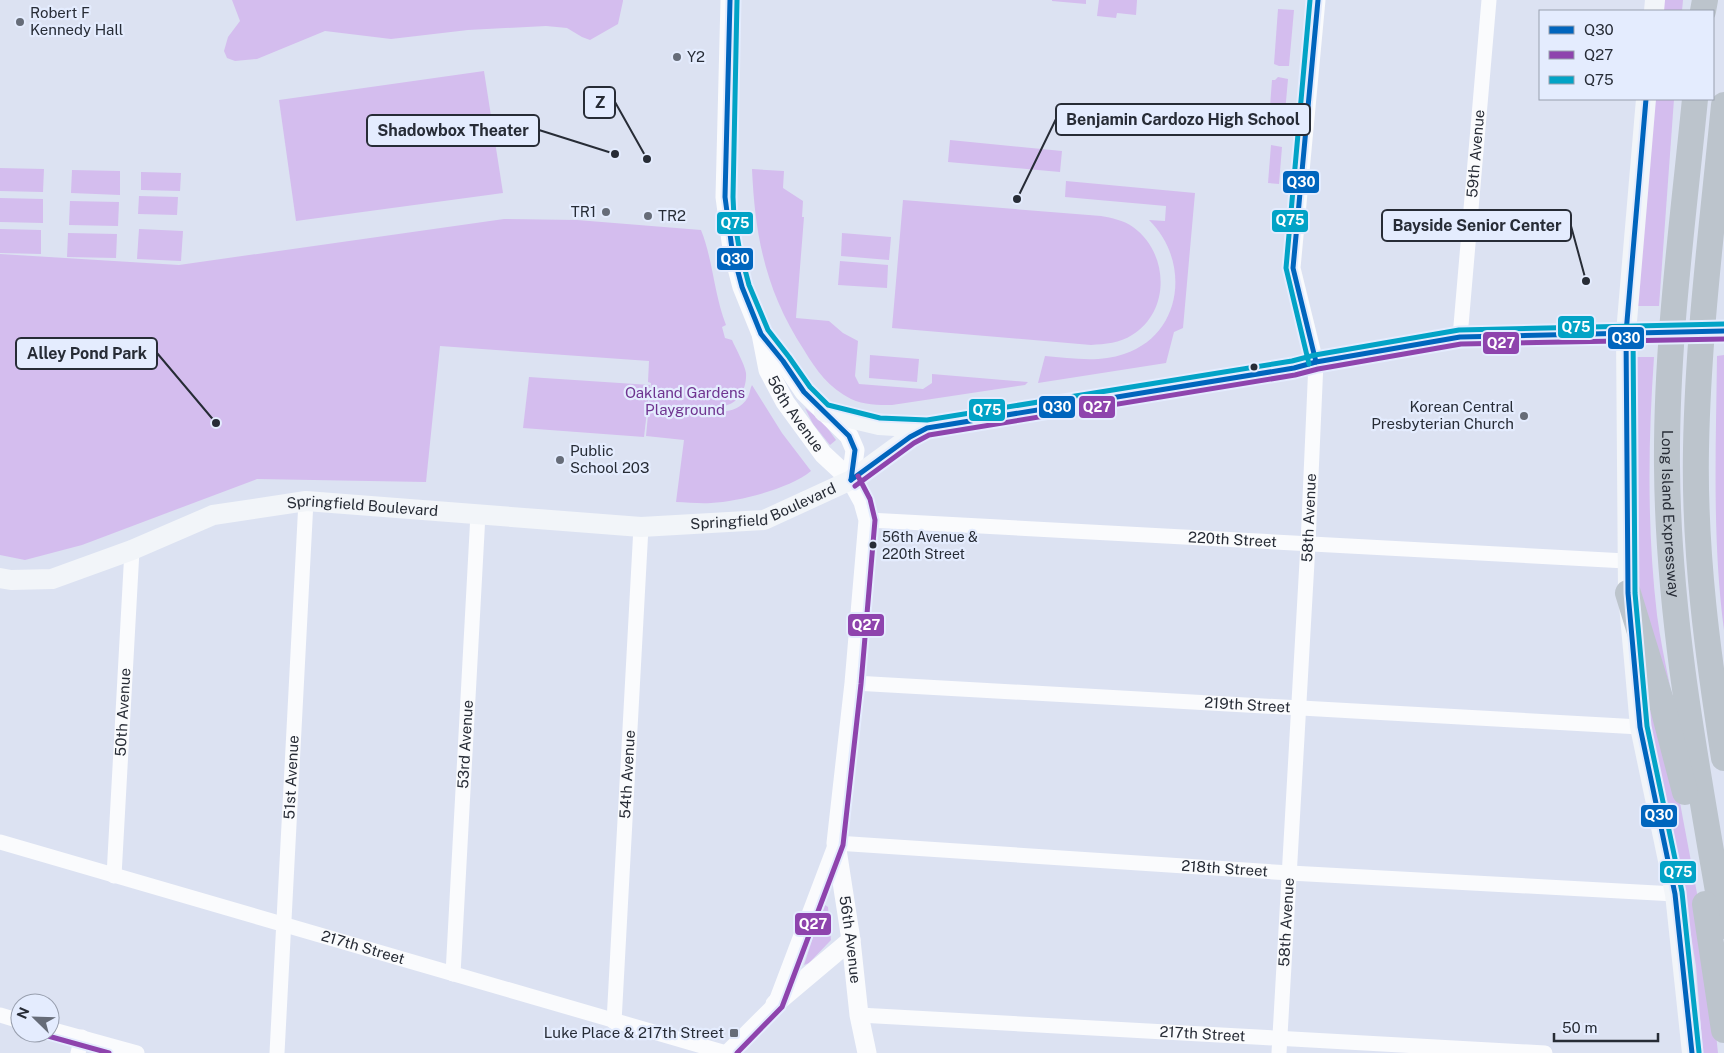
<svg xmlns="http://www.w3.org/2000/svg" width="1724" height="1053" font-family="'Public Sans',sans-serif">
<rect width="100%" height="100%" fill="#dce2f2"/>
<g fill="#d4bdee">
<path d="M 232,0 L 623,0 L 623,1 L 618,24 L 590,40 L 582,37 L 567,28 L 546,26 L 468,30 L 391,39 L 325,31 L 257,59 L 235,61 L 227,58 L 224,51 L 228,37 L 240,21 Z"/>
<path d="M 1052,0 L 1086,0 L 1086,4 L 1052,1 Z"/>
<path d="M 1099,0 L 1137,0 L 1136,15 L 1117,13 L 1116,18 L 1097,16 Z"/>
<path d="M 1664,0 L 1683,0 L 1682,11 L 1663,11 Z"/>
<path d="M 1278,9 L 1294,10 L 1289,66 L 1279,66 L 1274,64 Z"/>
<path d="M 484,71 L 503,193 L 296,221 L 279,100 Z"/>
<path d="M 1278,77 L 1288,79 L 1283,135 L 1268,133 L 1272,80 L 1275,80 Z"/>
<path d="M 1655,99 L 1674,99 L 1659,306 L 1637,306 Z"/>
<path d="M 950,140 L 1062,151 L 1060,172 L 948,162 Z"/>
<path d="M 1271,145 L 1282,147 L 1279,184 L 1268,183 Z"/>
<path d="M 0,168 L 44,169 L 43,192 L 0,191 Z"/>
<path d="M 752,169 L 784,171 L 783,188 L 803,201 L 802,217 L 804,217 L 796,318 L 829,321 L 843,333 L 858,341 L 855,376 L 859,384 L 923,389 L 932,383 L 932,374 L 1028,382 L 1025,385 L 892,405 C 878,405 864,405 851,399 C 829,388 816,370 804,350 C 766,292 755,237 752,169 Z"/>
<path d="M 72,170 L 120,171 L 120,195 L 71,193 Z"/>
<path d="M 141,172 L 181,173 L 180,191 L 141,190 Z"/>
<path d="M 1066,181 L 1195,193 L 1183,328 L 1174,332 L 1166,363 L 1038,383 L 1045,356 C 1070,358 1099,363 1124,354 C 1183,335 1191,261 1149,220 L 1165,221 L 1166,206 L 1065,197 Z"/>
<path d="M 139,196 L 178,197 L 177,215 L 138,214 Z"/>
<path d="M 0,198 L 43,199 L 43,223 L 0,222 Z"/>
<path d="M 903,200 L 1101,216 C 1112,218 1123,220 1133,227 C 1169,253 1171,311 1132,335 C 1120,343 1105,344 1091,345 L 892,328 Z"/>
<path d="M 70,201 L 119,202 L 118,226 L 69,225 Z"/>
<path d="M 504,219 L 577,220 L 701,230 C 713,260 714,294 726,325 L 722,327 L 725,338 L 732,340 C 736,349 745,365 746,373 C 747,389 738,406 720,406 L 720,412 C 732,411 742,408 748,397 C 750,392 750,389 752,385 L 782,433 L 811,471 C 789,489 740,501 711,503 C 700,504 687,502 676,502 L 684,440 L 646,436 L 651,383 L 648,382 L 649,361 L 440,346 L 426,482 L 257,479 L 82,545 L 25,560 L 0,555 L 0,254 L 179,265 Z"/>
<path d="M 0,229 L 41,230 L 41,254 L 0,253 Z"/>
<path d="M 139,229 L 183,231 L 181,261 L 137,259 Z"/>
<path d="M 68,233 L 117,234 L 116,258 L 67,257 Z"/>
<path d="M 842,233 L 891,237 L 889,260 L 841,256 Z"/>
<path d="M 840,261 L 888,265 L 887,288 L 838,285 Z"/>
<path d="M 870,355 L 919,359 L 917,382 L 869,378 Z"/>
<path d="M 1724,355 L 1724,630 C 1712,539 1716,447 1717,356 Z"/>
<path d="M 1636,357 L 1654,357 C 1648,443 1647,529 1657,615 C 1660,638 1665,662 1670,686 L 1637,590 Z"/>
<path d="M 529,377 L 650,385 L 644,437 L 523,428 Z"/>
<path d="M 805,408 L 823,422 L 836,440 L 830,445 L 813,424 Z"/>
<path d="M 1646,692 L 1675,775 L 1683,819 L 1706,941 L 1718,1053 L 1703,1053 L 1696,966 L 1678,856 L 1648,717 Z"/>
<path d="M 825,905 L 828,907 L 831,940 L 809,963 L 804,965 L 823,907 Z"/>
</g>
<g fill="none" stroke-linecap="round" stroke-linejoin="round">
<g stroke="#fafbfd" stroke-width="15">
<path id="s1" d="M 1460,337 L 1489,0"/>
<path id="s2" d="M 868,520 L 1626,561"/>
<path id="s3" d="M 854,683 L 1640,727"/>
<path id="s4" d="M 0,842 L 726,1053"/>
<path id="s5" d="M 114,876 L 132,550"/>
<path id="s6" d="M 453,974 L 478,514"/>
<path d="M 0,1015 L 20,1021"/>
<path id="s7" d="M 859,1015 L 1545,1053"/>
<path id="s8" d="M 614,1022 L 641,527"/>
<path d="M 50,1029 L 137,1053"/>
<path d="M 78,1053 L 82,1037"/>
<path id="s9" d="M 277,1053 L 306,501"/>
<path id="s10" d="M 726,1053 L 775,1004 L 836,843 L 1290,873 L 1675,894"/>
<path id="s11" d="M 1279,1053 L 1308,544 L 1316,362 L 1293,268 L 1318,0"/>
</g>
<g stroke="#fafbfd" stroke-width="19">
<path id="s12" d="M 730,0 L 725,197 L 732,249 L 742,287 L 761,334 L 768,370 L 785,402 L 823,454 L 851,480 L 863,502 L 868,520 L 854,683 L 836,843 L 851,940 L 859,1015 L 867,1053"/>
<path d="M 764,337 L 783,361 L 804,392 L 849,436 L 855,450 L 851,480"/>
<path d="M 775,1004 L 851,940"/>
</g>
<g stroke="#f2f5f9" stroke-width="20">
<path d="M 1654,11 L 1655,0"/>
<path d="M 1646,99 L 1626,333 L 1628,593 L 1640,727 L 1675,894 L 1692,1053"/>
<path d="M 824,412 L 879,425 L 927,428"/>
<path id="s13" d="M 0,578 L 11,580 L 52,579 L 132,550 L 213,515 L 306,501 L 641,527 L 764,520 L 851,480 L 910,437 L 927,428 L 1294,368 L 1316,362 L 1460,337 L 1724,331"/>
</g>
<g stroke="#bcc4cc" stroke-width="26">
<path d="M 1703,11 L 1705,0"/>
<path id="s14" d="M 1695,99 C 1683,221 1666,343 1667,466 C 1668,621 1698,774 1724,926"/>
<path d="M 1724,105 C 1713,219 1698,334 1696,449 C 1694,553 1708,656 1724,758"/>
<path d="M 1628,593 L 1662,704 L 1685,792"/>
<path d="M 1705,904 L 1724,1030"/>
</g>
<defs>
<g id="bus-1">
<path d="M 730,0 L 725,197 L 732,249 L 742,287 L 761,334 L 783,361 L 804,392 L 849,436 L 855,450 L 851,480"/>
<path d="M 1646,99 L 1626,333 L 1628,593 L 1640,727 L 1675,894 L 1692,1053"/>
<path d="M 1316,362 L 1293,268 L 1318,0"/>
<path d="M 851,480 L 910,437 L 927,428 L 1294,368 L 1316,362 L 1460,337 L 1724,331"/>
</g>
<g id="bus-2">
<path d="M 855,486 L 914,443 L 929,435 L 1295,375 L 1318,369 L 1461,344 L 1724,339"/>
<path d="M 48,1036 L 109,1053"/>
<path d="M 737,1053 L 782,1007 L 843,845 L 861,684 L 875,520 L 870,499 L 858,476"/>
</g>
<g id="bus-3">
<path d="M 737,0 L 733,197 L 734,218 L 739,247 L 749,285 L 768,330 L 789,357 L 810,387 L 828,405 L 880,418 L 927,420 L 1292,361 L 1315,355 L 1459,330 L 1724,324"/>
<path d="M 1633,333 L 1635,593 L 1647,726 L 1682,892 L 1699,1052"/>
<path d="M 1309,364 L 1286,268 L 1310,0"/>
</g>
</defs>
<use href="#bus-1" stroke="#e4ecfe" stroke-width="9"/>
<use href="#bus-2" stroke="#e4ecfe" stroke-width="9"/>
<use href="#bus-3" stroke="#e4ecfe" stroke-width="9"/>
<use href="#bus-1" stroke="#0065bd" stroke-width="5"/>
<use href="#bus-2" stroke="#8e44ad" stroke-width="5"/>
<use href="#bus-3" stroke="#02a3c6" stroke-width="5"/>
</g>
<g fill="#666c78" stroke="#e4ecfe" stroke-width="2">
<circle cx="20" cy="22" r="5"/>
<circle cx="677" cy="57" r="5"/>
<circle cx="606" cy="212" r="5"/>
<circle cx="648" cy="216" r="5"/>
<circle cx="1524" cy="416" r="5"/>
<circle cx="560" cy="460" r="5"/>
<rect x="729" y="1028" width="10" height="10" rx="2.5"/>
</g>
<g fill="#272c36" stroke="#e4ecfe" stroke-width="2">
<circle cx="1254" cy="367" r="4.5"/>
<circle cx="873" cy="545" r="4.5"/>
</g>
<g text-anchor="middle" stroke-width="4.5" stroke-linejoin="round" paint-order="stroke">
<g font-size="14" fill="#272c36" stroke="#e4ecfe" text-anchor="start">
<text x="882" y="542">56th Avenue &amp;<tspan x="882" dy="17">220th Street</tspan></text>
</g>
<g font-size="15" fill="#272c36" stroke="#e4ecfe" text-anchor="start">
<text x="30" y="18">Robert F<tspan x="30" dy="17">Kennedy Hall</tspan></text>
<text x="687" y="62">Y2</text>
<text x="596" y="217" text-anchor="end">TR1</text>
<text x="658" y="221">TR2</text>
<text x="1514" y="412" text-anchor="end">Korean Central<tspan x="1514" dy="17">Presbyterian Church</tspan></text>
<text x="570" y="456">Public<tspan x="570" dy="17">School 203</tspan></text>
<text x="724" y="1038" text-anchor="end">Luke Place &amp; 217th Street</text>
</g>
<g font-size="15" fill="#272c36" stroke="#e4ecfe">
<text dy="5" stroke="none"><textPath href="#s1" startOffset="184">59th Avenue</textPath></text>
<text dy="5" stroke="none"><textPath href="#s12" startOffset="428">56th Avenue</textPath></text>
<text dy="5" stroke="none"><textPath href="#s13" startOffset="781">Springfield Boulevard</textPath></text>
<text dy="5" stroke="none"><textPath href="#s13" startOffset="376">Springfield Boulevard</textPath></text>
<text dy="5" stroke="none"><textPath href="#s14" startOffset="416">Long Island Expressway</textPath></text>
<text dy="5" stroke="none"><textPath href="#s11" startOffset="536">58th Avenue</textPath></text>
<text dy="5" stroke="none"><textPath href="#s2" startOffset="365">220th Street</textPath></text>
<text dy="5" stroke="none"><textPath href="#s3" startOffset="394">219th Street</textPath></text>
<text dy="5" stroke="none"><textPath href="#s5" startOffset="164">50th Avenue</textPath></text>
<text dy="5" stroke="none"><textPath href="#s6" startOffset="230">53rd Avenue</textPath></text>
<text dy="5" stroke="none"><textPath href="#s8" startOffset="248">54th Avenue</textPath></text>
<text dy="5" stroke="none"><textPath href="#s9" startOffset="276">51st Avenue</textPath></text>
<text dy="5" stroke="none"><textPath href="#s10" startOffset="631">218th Street</textPath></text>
<text dy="5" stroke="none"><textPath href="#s11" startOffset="131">58th Avenue</textPath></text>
<text dy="5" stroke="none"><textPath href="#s12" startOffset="981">56th Avenue</textPath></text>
<text dy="5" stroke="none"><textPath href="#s4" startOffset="378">217th Street</textPath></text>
<text dy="5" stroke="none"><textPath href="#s7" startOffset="344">217th Street</textPath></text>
</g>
<g font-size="15" fill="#6f3490" stroke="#e4ecfe">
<text x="685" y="398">Oakland Gardens<tspan x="685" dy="17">Playground</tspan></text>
</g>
</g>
<path fill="none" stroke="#272c36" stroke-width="2" d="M647 159L615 102M1017 199L1056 119M615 154L539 130M1586 281L1571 226M216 423L157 353"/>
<g fill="#272c36" stroke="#e4ecfe" stroke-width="2">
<circle cx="647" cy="159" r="5"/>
<circle cx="1017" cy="199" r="5"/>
<circle cx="615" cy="154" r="5"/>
<circle cx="1586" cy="281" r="5"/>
<circle cx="216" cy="423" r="5"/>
</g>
<g fill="#e4ecfe" stroke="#272c36" stroke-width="2">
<rect x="584" y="87" width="31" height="31" rx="5"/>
<rect x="1056" y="104" width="254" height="31" rx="5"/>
<rect x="367" y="115" width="172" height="31" rx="5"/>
<rect x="1382" y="210" width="189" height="31" rx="5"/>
<rect x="16" y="338" width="141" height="31" rx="5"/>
</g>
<g font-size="16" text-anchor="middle" font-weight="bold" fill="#272c36">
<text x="600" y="108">Z</text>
<text x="1183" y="125">Benjamin Cardozo High School</text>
<text x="453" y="136">Shadowbox Theater</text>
<text x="1477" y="231">Bayside Senior Center</text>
<text x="87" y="359">Alley Pond Park</text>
</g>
<g stroke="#e4ecfe" stroke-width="2">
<rect x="1282" y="170" width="38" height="24" rx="5" fill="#0065bd"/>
<rect x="1271" y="209" width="38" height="24" rx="5" fill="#02a3c6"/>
<rect x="716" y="211" width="38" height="24" rx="5" fill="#02a3c6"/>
<rect x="716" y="247" width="38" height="24" rx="5" fill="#0065bd"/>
<rect x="1557" y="315" width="38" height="24" rx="5" fill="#02a3c6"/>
<rect x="1607" y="326" width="38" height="24" rx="5" fill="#0065bd"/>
<rect x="1482" y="331" width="38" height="24" rx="5" fill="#8e44ad"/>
<rect x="1038" y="395" width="38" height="24" rx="5" fill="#0065bd"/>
<rect x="1078" y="395" width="38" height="24" rx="5" fill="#8e44ad"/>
<rect x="968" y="398" width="38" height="24" rx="5" fill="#02a3c6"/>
<rect x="847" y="613" width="38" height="24" rx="5" fill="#8e44ad"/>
<rect x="1640" y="804" width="38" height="24" rx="5" fill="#0065bd"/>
<rect x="1659" y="860" width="38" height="24" rx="5" fill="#02a3c6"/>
<rect x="794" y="912" width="38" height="24" rx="5" fill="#8e44ad"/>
</g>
<g font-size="14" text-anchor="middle" font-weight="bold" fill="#fff">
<text x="1301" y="187">Q30</text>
<text x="1290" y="225">Q75</text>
<text x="735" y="228">Q75</text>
<text x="735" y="264">Q30</text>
<text x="1576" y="332">Q75</text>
<text x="1626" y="343">Q30</text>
<text x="1501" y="348">Q27</text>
<text x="1057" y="412">Q30</text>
<text x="1097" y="412">Q27</text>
<text x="987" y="415">Q75</text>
<text x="866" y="630">Q27</text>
<text x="1659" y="820">Q30</text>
<text x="1678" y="877">Q75</text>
<text x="813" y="929">Q27</text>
</g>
<rect x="1539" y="10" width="175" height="90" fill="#e4ecfe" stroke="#989fae"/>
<rect x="1549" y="26" width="25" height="8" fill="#0065bd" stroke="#989fae"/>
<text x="1584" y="35" font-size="15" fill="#272c36">Q30</text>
<rect x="1549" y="51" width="25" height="8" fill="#8e44ad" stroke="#989fae"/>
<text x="1584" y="60" font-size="15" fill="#272c36">Q27</text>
<rect x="1549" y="76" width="25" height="8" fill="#02a3c6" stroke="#989fae"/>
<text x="1584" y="85" font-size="15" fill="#272c36">Q75</text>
<g transform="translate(35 1018) rotate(293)"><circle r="24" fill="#e4ecfe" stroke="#989fae"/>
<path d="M0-4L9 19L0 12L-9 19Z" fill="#666c78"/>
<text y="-8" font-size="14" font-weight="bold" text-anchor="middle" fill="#272c36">N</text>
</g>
<path d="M1554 1033v8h104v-8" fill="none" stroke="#272c36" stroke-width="2.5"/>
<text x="1562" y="1033" font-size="15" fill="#272c36" stroke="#e4ecfe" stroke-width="4" paint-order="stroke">50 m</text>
</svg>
